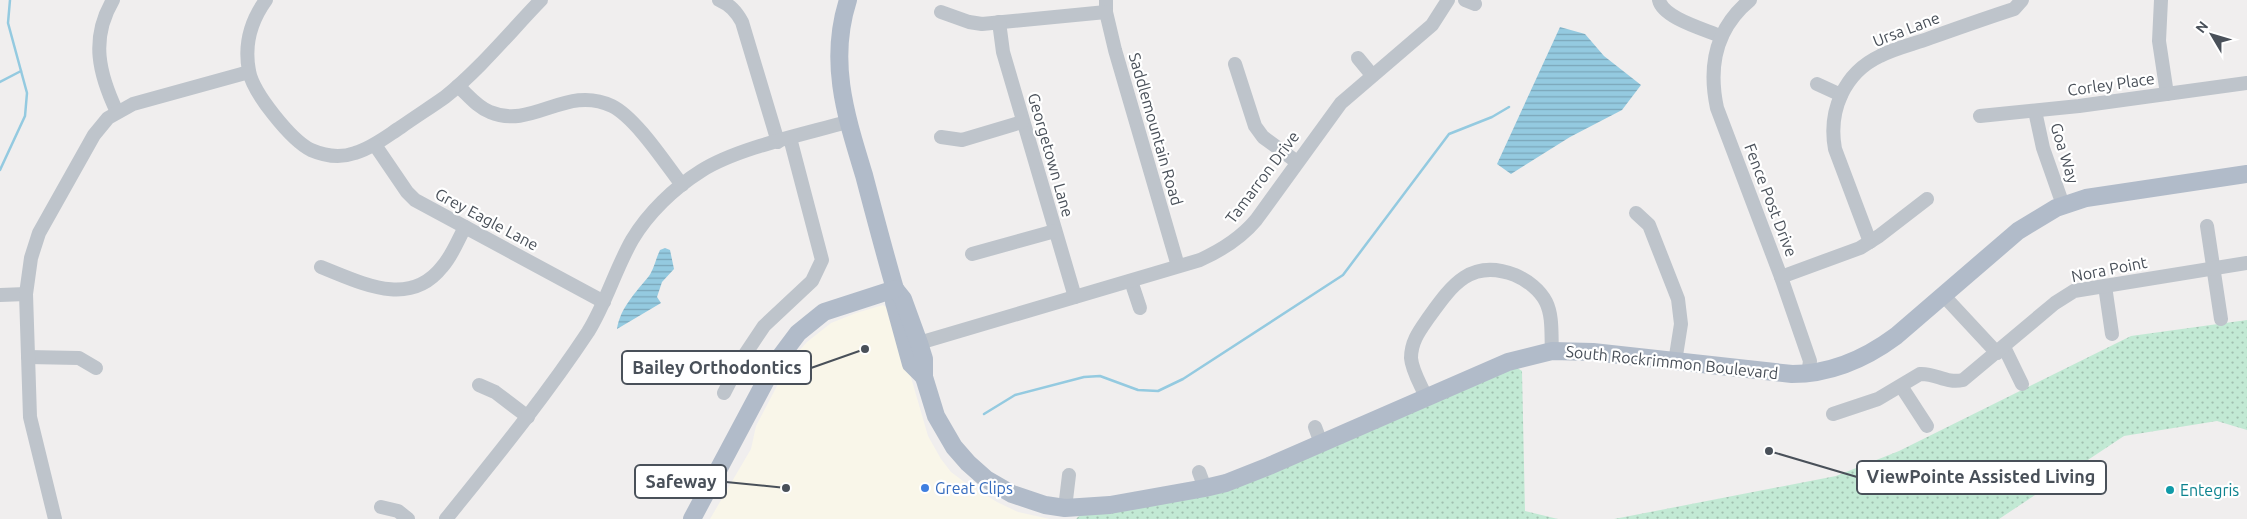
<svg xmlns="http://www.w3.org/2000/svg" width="2247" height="519" font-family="Ubuntu,sans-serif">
<defs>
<pattern id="grass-dots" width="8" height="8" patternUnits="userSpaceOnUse" patternTransform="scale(1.25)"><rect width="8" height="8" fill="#c2e9d4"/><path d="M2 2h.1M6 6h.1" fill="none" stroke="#a0bfaf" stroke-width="1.8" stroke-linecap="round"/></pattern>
<pattern id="water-rules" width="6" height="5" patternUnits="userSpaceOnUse" patternTransform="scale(1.25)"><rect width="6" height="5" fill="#94cae0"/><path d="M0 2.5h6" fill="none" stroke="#7ba6b9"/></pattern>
</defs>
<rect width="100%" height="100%" fill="#f0eeee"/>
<path fill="#f9f6e9" d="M 883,305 L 892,312 L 928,436 L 941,459 L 951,472 L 963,481 L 997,502 L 1018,512 L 1050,519 L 710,519 L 751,449 L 756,426 L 788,365 L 798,352 L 807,342 L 831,323 L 856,313 Z"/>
<g fill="url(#grass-dots)">
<path d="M 2247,320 L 2247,430 L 2217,421 L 2124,436 L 1999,519 L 1614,519 L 1836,476 L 1899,451 L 2131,336 Z"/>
<path d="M 1508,362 L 1522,371 L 1525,511 L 1558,519 L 1076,519 L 1088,507 L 1226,483 Z"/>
</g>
<g fill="url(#water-rules)">
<path d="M 1560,27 L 1585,34 L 1604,56 L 1641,85 L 1622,110 L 1570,137 L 1511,174 L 1497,164 Z"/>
<path d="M 665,248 L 670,250 L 674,269 L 662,282 L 657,297 L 661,303 L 617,329 C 620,308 636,292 649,276 C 654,269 656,258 660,250 Z"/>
</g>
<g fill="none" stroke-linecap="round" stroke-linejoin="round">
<g stroke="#94cae0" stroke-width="2.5">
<path d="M 0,82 L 21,71"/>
<path d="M 0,170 L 25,116 L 27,93 L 8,23 L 10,0"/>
<path d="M 984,414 L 1015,395 L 1084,377 L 1100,376 L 1138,390 L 1158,391 L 1183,379 L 1343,275 L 1449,134 L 1492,117 L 1509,107"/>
</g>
<g stroke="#bec4cb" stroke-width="14">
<path d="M 113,0 C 90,39 99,74 117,112"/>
<path d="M 266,0 C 250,22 244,45 249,71 C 253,93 291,140 311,150 C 325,156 341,158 355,153 C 372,148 387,136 401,127 C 415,117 431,107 445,97 C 480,69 510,32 541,0"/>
<path d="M 719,0 C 730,5 736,11 742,22 L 778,142"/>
<path d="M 1106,0 L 1106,12 L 1115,50 L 1178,266"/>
<path d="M 1465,0 L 1475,4"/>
<path d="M 1659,0 C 1663,18 1704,29 1720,36"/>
<path d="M 1750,0 C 1716,28 1708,66 1717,108 L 1781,277 L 1810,361 L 1808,374"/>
<path d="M 2161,0 L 2159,41 L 2167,94"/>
<path d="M 941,12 L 969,22 L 982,24 L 1106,12"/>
<path d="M 999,22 L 1003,52 L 1075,297"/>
<path d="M 1358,58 L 1372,75"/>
<path d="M 1235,64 L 1255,126 L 1263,137 L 1297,162"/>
<path d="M 1817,84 L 1841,95"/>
<path d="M 458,86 C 468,95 477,107 490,112 C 533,130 566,84 612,106 C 636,118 665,163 682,185"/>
<path d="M 2035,111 L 2043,148 L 2063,205"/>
<path d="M 1980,116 L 2079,106 L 2247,83"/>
<path d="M 941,137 L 962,140 L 1022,122"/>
<path d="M 375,145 L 407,192 L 415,200 L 604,302"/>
<path d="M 1636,213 L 1649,225 L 1678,299 L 1681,324 L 1675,362"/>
<path d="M 2207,226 L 2221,319"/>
<path d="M 1870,242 L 1835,149 C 1828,111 1844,73 1880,56 C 1895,48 1914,44 1930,38 C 1958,28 1986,18 2014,9 L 2022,0"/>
<path d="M 972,254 L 1055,231"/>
<path d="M 321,267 C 360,282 409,309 442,267 C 452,256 458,240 465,227"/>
<path d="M 1781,277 L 1860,248 L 1879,236 L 1927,199"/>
<path d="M 1131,281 L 1140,308"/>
<path d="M 2105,286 L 2112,334"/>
<path d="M 0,295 L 26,294"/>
<path d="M 1944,296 L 1997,353"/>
<path d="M 919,343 L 1200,260 C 1222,250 1241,238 1256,220 L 1341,103 L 1432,25 L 1448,0"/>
<path d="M 2004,347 L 2022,384"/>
<path d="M 28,357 L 79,358 L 96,368"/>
<path d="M 479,385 L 495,392 L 528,417"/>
<path d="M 1901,386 L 1927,426"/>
<path d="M 724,393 L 740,362 L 764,326 L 812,281 L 822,260 L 790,138"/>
<path d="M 1426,397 C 1421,385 1412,371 1411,358 C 1411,341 1420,330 1429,317 C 1452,285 1471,258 1515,275 C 1527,280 1540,290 1546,302 C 1553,316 1551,335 1552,351"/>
<path d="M 1833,414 L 1878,399 L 1920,374 C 1936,373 1946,384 1963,380 L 2055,303 L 2074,291 L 2247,263"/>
<path d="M 1315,427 L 1321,443"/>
<path d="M 1199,472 L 1205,488"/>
<path d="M 381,507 L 398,511 L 408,519"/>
<path d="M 1065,508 L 1069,475"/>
<path d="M 55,519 L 30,417 L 26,294 L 31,258 L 39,233 L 94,135 L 108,118 L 133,104 L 249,72"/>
<path d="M 446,519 C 495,458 545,397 588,332 C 606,303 615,270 632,240 C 648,213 674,188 701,171 C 737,148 805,134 847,122"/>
</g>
<g stroke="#b1bbc9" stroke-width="18">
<path d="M 848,0 C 828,62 846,116 864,175 C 874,213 884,251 895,289 L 894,302 L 911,364 L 924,377"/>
<path d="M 895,289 L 903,299 L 919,343 L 924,359 L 924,377 L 936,416 L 954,447 L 968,463 L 986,479 L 1012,494 L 1045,505 L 1065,508 L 1110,505 L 1205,488 L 1226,483 L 1269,466 L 1508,362 L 1552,351 L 1593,352 L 1792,374 C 1831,374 1865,359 1896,336 L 2018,231 L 2056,208 L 2086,198 L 2247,174"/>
<path d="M 692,519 L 774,365 L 798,333 L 824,312 L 895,289"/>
</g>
</g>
<circle fill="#3f7fe0" stroke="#fff" stroke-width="2" cx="925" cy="488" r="5"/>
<circle fill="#0f9aa8" stroke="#fff" stroke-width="2" cx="2170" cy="490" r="5"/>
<g text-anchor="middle" stroke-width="4.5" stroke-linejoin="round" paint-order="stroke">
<g font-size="16" fill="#495059" stroke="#fff">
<text transform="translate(1906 29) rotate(-21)" y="6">Ursa Lane</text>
<text transform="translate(2111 84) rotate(-8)" y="6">Corley Place</text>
<text transform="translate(1156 129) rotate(74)" y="6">Saddlemountain Road</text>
<text transform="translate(2065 153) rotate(73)" y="6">Goa Way</text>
<text transform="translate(1051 155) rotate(74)" y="6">Georgetown Lane</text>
<text transform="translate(1262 177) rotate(-53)" y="6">Tamarron Drive</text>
<text transform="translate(1771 200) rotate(69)" y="6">Fence Post Drive</text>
<text transform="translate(487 219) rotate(28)" y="6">Grey Eagle Lane</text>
<text transform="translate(2109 269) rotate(-11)" y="6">Nora Point</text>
<text transform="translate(1672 362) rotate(6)" y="6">South Rockrimmon Boulevard</text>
</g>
<g font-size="16" fill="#366cbe" stroke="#fff" text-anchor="start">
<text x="935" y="494">Great Clips</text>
</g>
<g font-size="16" fill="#0d838f" stroke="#fff" text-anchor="start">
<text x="2180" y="496">Entegris</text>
</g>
</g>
<path fill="none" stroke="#495059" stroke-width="2" d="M865 349L811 368M1769 451L1857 477M786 488L726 482"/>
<g fill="#495059" stroke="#fff" stroke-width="2">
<circle cx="865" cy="349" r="5"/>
<circle cx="1769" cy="451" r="5"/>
<circle cx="786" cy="488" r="5"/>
</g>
<g fill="#fff" stroke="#495059" stroke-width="2">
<rect x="622" y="351" width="189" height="33" rx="5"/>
<rect x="1857" y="461" width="249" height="33" rx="5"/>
<rect x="635" y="465" width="91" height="33" rx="5"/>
</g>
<g font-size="18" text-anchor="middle" font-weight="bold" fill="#495059">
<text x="717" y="374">Bailey Orthodontics</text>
<text x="1981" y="483">ViewPointe Assisted Living</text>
<text x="681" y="488">Safeway</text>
</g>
<g transform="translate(2212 35) rotate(308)" stroke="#ffffff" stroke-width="4" paint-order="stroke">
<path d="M0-4L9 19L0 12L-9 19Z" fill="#495059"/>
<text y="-8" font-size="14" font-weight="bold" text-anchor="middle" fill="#495059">N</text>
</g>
</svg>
